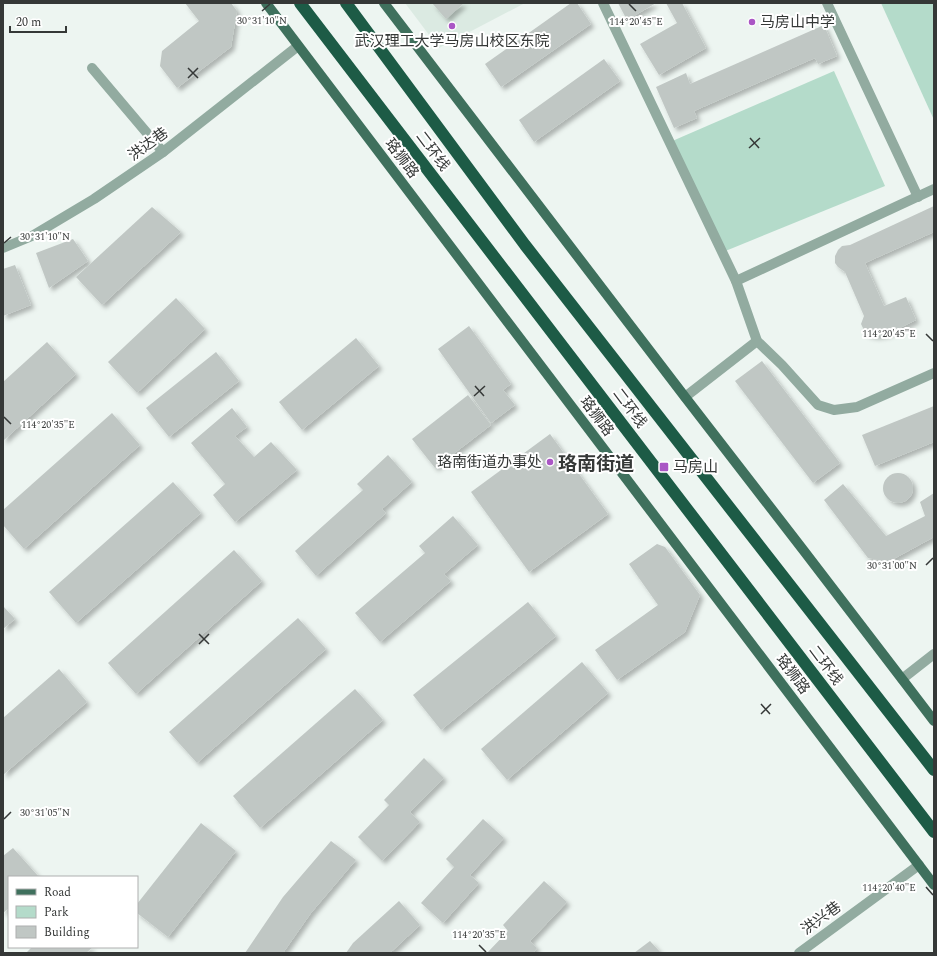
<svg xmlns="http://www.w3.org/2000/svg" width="937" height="956" font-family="Spectral,'Noto Sans SC',serif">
<defs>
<filter id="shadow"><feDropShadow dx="3.5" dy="3.5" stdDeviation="2" flood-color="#0004"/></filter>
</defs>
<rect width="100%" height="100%" fill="#edf5f1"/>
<path fill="#dbeae2" d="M 405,3 L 525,3 L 439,48 Z"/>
<g fill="#b4dbca">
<path d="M 881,3 L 934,3 L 934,120 Z"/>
<path d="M 834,71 L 885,186 L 723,252 L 670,142 Z"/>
</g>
<g fill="#c0c7c4" filter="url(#shadow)">
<path d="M 185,3 L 231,3 L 237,11 L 231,47 L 177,88 L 160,66 L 162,51 L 199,21 Z"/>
<path d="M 432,3 L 464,3 L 446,19 Z"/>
<path d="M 571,3 L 577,3 L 591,24 L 501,87 L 485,64 Z"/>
<path d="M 618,3 L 656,3 L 627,20 Z"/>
<path d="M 666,3 L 682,3 L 706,48 L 659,75 L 640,44 L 677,23 Z"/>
<path d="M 824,25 L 837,56 L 818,64 L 815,58 L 694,111 L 697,118 L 674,128 L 656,87 L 686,73 L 690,84 Z"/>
<path d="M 604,59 L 620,81 L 534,142 L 519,120 Z"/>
<path d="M 934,206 L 934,232 L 865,263 L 884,306 L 906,297 L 916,320 L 887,334 L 875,336 L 866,334 L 861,324 L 864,316 L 845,272 L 838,267 L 835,263 L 835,256 L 838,250 L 842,246 L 850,245 Z"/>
<path d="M 152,207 L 181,232 L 102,305 L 76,277 Z"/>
<path d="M 73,239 L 88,261 L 49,288 L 36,253 Z"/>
<path d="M 15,265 L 31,305 L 3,316 L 3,269 Z"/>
<path d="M 176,298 L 205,329 L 137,393 L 108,362 Z"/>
<path d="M 469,326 L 511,384 L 503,390 L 515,405 L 491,423 L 438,349 Z"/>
<path d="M 356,338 L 379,366 L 302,430 L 279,402 Z"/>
<path d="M 47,342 L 76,374 L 3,441 L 3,382 Z"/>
<path d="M 216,352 L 239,381 L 169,437 L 146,408 Z"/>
<path d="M 762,361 L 840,463 L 813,483 L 735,381 Z"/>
<path d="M 468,395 L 491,425 L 435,468 L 412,439 Z"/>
<path d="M 934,406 L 934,442 L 875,466 L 862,435 Z"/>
<path d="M 232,408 L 247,427 L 235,436 L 254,457 L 271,442 L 297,470 L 235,522 L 213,495 L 225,484 L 191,443 Z"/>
<path d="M 112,413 L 140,445 L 24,549 L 3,525 L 3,510 Z"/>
<path d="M 550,434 L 608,514 L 529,572 L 471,492 Z"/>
<path d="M 388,455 L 412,482 L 382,509 L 386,513 L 316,576 L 295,551 L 363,490 L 357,484 Z"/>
<circle cx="898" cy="488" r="15"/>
<path d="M 173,482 L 201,513 L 76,623 L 49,592 Z"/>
<path d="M 843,484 L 886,536 L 925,516 L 920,502 L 934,493 L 934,537 L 888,562 L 868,558 L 824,500 Z"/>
<path d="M 453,516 L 478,545 L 444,574 L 451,581 L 380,642 L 355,613 L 425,553 L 419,546 Z"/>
<path d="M 657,544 L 665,547 L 700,595 L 685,632 L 617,680 L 595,650 L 658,605 L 629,564 Z"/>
<path d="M 234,550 L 262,581 L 136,694 L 108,663 Z"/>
<path d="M 528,602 L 556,636 L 441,730 L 413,695 Z"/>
<path d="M 3,606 L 15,619 L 3,629 Z"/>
<path d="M 298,618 L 326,649 L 197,763 L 169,732 Z"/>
<path d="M 582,662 L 608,693 L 507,780 L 481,749 Z"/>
<path d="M 59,669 L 87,702 L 3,775 L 3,718 Z"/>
<path d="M 355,689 L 383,720 L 260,828 L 233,796 Z"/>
<path d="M 424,758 L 444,778 L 410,812 L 420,822 L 382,861 L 358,837 L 389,805 L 384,800 Z"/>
<path d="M 483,819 L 504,838 L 470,875 L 479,883 L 443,923 L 421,903 L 454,867 L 446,859 Z"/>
<path d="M 201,823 L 236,851 L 168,937 L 137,913 L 137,904 Z"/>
<path d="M 331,841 L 356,860 L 311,913 L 283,953 L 245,953 L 283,897 Z"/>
<path d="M 13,848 L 39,877 L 9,877 L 9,908 L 3,913 L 3,856 Z"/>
<path d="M 544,881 L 567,902 L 530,941 L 537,948 L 533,953 L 487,953 L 508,931 L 503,925 Z"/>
<path d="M 399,901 L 420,925 L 390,953 L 346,953 L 353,943 Z"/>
<path d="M 650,941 L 661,953 L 634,953 Z"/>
<path d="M 32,947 L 93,947 L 86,953 L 26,953 Z"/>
</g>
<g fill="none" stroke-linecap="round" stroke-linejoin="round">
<g stroke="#92aba0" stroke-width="10">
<path d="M 603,3 L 736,281 L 757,341 L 782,365 L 818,405 L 834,410 L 857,407 L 934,373"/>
<path d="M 827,3 L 918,197"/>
<path d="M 92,68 L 163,152"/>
<path d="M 3,248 L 32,236 L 94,199 L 163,152 L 298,46"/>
<path d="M 736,281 L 934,189"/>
<path d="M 685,397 L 757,341"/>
<path d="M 902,679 L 934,654"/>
<path d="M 799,953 L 919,865"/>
</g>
<g stroke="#3f705d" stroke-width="10">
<path d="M 266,3 L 934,885"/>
<path d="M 384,3 L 685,397 L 804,551 L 902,679 L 934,721"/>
</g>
<g stroke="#1d5b46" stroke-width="12">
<path d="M 300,3 L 934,832"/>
<path d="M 346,3 L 525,245 L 934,770"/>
</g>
</g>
<path fill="none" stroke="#353837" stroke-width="1.5" d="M 629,4 L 636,11M 262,11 L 270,4M 188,68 L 198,78M 188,78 L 198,68M 750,138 L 759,148M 749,148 L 760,138M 4,243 L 11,237M 926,334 L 933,341M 475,386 L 484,396M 474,396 L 485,386M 4,417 L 11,424M 926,565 L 933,558M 199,634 L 209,644M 199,644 L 209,634M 761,704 L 770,714M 761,714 L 771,704M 4,819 L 11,812M 926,887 L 933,895M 479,945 L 486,952"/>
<g fill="#aa56c5" stroke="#fff" stroke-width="1.5">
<circle cx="752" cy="22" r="4"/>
<circle cx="452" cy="26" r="4"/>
<circle cx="550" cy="462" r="4"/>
<rect x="659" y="462" width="10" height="10" rx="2"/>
</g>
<g text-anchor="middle" stroke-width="4" stroke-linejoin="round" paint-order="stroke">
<g font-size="15" fill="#353837" stroke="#fff" text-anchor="start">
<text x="760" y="27">马房山中学</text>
<text x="452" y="46" text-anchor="middle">武汉理工大学马房山校区东院</text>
<text x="542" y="467" text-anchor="end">珞南街道办事处</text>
<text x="673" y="472">马房山</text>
</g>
<g font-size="15" fill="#353837" stroke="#fff">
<text transform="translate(148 144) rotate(-36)" y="5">洪达巷</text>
<text transform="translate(433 151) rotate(53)" y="5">二环线</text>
<text transform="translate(402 158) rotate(53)" y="5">珞狮路</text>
<text transform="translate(630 408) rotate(53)" y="5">二环线</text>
<text transform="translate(597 416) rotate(53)" y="5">珞狮路</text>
<text transform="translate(826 665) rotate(53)" y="5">二环线</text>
<text transform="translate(793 674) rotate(53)" y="5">珞狮路</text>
<text transform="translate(821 918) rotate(-36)" y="5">洪兴巷</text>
</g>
<g font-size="19" font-weight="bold" fill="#353837" stroke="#fff">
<text x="596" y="470">珞南街道</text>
</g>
</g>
<g font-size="10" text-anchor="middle" fill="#353837" stroke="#fff" stroke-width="4" stroke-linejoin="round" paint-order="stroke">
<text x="262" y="24">30°31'10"N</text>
<text x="636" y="25">114°20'45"E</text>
<text x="45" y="240">30°31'10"N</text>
<text x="889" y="337">114°20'45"E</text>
<text x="48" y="428">114°20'35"E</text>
<text x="892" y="569">30°31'00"N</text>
<text x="45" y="816">30°31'05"N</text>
<text x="889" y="891">114°20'40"E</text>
<text x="479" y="938">114°20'35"E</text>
</g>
<rect width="937" height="956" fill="none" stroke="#353837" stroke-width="8"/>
<rect x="8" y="876" width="130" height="72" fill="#ffffff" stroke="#aeafaf"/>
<rect x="16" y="889" width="20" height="6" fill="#3f705d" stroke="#aeafaf"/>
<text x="44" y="896" font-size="12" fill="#353837">Road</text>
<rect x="16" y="906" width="20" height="12" fill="#b4dbca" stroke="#aeafaf"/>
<text x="44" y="916" font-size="12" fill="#353837">Park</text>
<rect x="16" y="926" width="20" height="12" fill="#c0c7c4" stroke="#aeafaf"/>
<text x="44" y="936" font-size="12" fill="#353837">Building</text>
<path d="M10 26v6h56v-6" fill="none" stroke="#353837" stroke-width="2"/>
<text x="16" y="26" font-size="12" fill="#353837" stroke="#ffffff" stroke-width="3" paint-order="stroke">20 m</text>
</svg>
